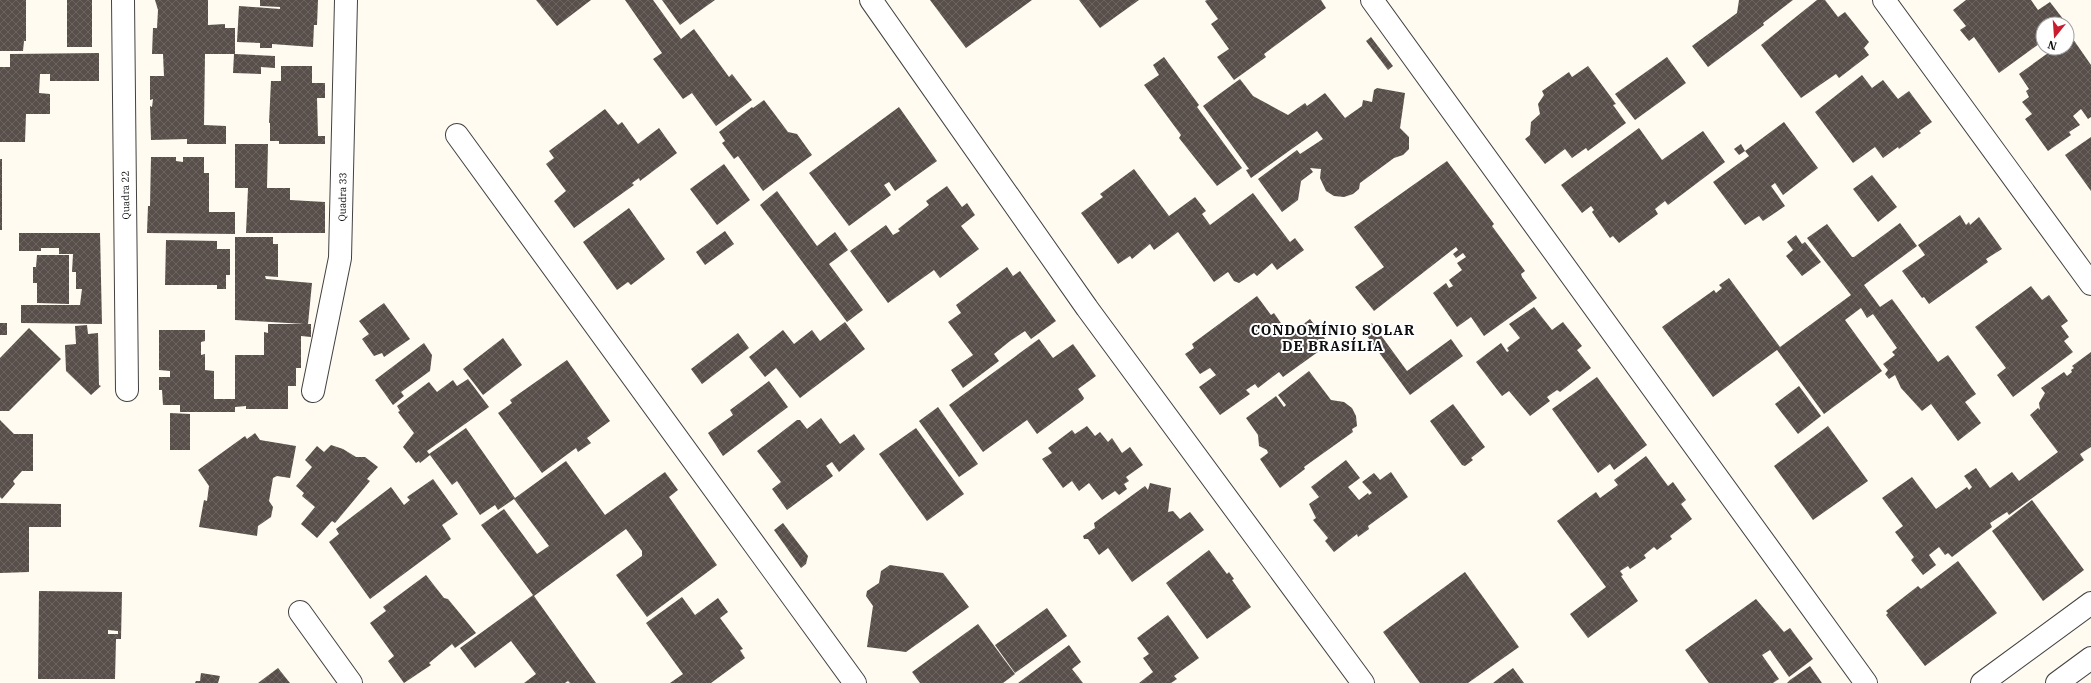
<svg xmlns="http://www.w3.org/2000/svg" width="2091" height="683" font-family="'IBM Plex Serif',serif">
<defs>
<pattern id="building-cross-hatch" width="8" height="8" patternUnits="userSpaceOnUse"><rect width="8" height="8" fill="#584f4a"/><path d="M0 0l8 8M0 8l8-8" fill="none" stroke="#6b6460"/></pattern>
</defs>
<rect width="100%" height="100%" fill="#fffbf1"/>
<g fill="url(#building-cross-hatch)" fill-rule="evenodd">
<path d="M 0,0 L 26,0 L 26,41 L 24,41 L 23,51 L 0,51 Z"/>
<rect x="67" y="0" width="25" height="47"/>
<path d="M 155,0 L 208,0 L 208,25 L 225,24 L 225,28 L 235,28 L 235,54 L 275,56 L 275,68 L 261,67 L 261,74 L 233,73 L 234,54 L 205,54 L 204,125 L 226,126 L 226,144 L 187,144 L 187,139 L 151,140 L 150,106 L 152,107 L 153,99 L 150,100 L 150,76 L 164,76 L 163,54 L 152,54 L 153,28 L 157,28 L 158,10 Z"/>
<path d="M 260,0 L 318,0 L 317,25 L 314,25 L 313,47 L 272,44 L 272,48 L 260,48 L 260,43 L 237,42 L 239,6 L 280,9 L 280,7 L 260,6 Z"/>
<path d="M 536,0 L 591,0 L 557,26 Z"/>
<path d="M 625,0 L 653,0 L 681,39 L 694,29 L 729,77 L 732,74 L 752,100 L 716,126 L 692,93 L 683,99 L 653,59 L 662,53 Z"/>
<path d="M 662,0 L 715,0 L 680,25 Z"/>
<path d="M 930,0 L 1032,0 L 966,48 Z"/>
<path d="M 1079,0 L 1139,0 L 1100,28 Z"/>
<path d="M 1207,0 L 1321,0 L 1326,8 L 1264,54 L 1266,57 L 1234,80 L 1217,57 L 1229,49 L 1211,24 L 1218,19 L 1205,1 Z"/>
<path d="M 1739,0 L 1793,0 L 1763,23 L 1764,25 L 1708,67 L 1692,46 L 1737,13 Z"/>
<path d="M 1817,0 L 1825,0 L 1838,17 L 1845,12 L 1869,42 L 1864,48 L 1869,55 L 1839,78 L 1836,74 L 1801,98 L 1761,45 Z"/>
<path d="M 1966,0 L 2031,0 L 2038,10 L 2050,2 L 2067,24 L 2043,24 L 2043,41 L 1999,73 L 1974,37 L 1969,41 L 1960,30 L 1966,26 L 1953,10 Z"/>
<path d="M 1371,37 L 1393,66 L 1388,70 L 1366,41 Z"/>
<path d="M 2073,39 L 2091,65 L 2091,117 L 2088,119 L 2081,109 L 2073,116 L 2080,125 L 2069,132 L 2071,135 L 2048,151 L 2025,119 L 2032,114 L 2022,102 L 2029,97 L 2026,91 L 2029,89 L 2019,74 L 2055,48 L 2067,48 L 2067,43 Z"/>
<path d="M 99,53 L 99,81 L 50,81 L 50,74 L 40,74 L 39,93 L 50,94 L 50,114 L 26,114 L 25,142 L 0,142 L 0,67 L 10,67 L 10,54 Z"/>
<path d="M 1164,57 L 1199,105 L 1197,107 L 1242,168 L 1217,186 L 1179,138 L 1181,135 L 1144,85 L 1159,75 L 1153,65 Z"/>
<path d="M 1667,57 L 1686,83 L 1635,120 L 1615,94 Z"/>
<path d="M 281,66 L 312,66 L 312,83 L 325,83 L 325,98 L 317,98 L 318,136 L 325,136 L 325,144 L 279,144 L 279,141 L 270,141 L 270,123 L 269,123 L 271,81 L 281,81 Z"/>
<path d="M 1588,66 L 1616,104 L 1613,105 L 1626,123 L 1588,151 L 1586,148 L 1572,158 L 1565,149 L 1545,164 L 1525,139 L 1530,135 L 1531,122 L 1540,114 L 1538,104 L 1544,95 L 1542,91 L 1569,72 L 1572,77 Z"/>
<path d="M 1862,75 L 1872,88 L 1883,80 L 1898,99 L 1909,91 L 1932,122 L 1919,131 L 1921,133 L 1899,149 L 1898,147 L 1883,158 L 1875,147 L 1853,163 L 1815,112 Z"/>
<path d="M 1240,79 L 1253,96 L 1288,115 L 1305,103 L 1307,106 L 1325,93 L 1345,118 L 1362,106 L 1363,100 L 1372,102 L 1374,90 L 1377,88 L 1405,93 L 1400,128 L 1409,137 L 1409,149 L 1403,155 L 1394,158 L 1360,183 L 1359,189 L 1353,194 L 1344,197 L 1334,196 L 1326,191 L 1320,178 L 1321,169 L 1310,168 L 1313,172 L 1301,181 L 1298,200 L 1282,212 L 1258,179 L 1297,150 L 1300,154 L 1323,139 L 1317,131 L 1251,178 L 1246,170 L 1249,169 L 1203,106 Z"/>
<path d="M 764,100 L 788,132 L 797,134 L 812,155 L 763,191 L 738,156 L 734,159 L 722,143 L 725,141 L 719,132 L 752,107 L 753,108 Z"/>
<path d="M 899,107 L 937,161 L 895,191 L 889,182 L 884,185 L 891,195 L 849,226 L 809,173 Z"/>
<path d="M 605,109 L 618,125 L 622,122 L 638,144 L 659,128 L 677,153 L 640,181 L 639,178 L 632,183 L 634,185 L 574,228 L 554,201 L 566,191 L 546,164 L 554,158 L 549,151 Z"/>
<path d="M 1784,122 L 1818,168 L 1783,195 L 1775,183 L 1771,186 L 1785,206 L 1763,221 L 1759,216 L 1745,225 L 1713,182 L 1749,156 L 1745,151 Z"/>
<path d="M 1639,128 L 1662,160 L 1703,131 L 1725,162 L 1668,205 L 1665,201 L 1655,209 L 1658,214 L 1619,243 L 1613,236 L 1610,238 L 1592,212 L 1594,210 L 1591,206 L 1582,213 L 1561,185 Z"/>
<path d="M 2091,137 L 2091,191 L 2065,155 Z"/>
<path d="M 235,144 L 268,144 L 267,188 L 290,188 L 290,200 L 325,202 L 325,233 L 246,233 L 248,188 L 235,188 Z"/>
<path d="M 1741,144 L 1745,151 L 1739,155 L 1734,149 Z"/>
<path d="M 151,157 L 176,157 L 176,161 L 183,162 L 183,157 L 204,157 L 204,173 L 209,173 L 209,212 L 235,212 L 235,234 L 147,233 L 148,206 L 150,206 Z"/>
<rect x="0" y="159" width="2" height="71"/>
<path d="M 1447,161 L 1494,224 L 1492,226 L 1525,271 L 1521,274 L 1522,277 L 1537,298 L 1484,336 L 1471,317 L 1457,327 L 1433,293 L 1446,283 L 1449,288 L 1453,286 L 1449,280 L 1462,270 L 1457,263 L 1466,257 L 1463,253 L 1456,258 L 1453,254 L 1458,250 L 1456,247 L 1374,311 L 1355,287 L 1384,267 L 1354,227 Z"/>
<path d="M 724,164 L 750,200 L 717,225 L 690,189 Z"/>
<path d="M 1134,169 L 1169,216 L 1195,197 L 1206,211 L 1202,214 L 1210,225 L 1253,193 L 1290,242 L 1295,238 L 1304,250 L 1277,270 L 1272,263 L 1257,276 L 1254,273 L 1239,283 L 1234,281 L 1228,272 L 1214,282 L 1178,232 L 1154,250 L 1150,244 L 1132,259 L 1130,256 L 1118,264 L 1081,213 L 1103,197 L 1100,194 Z"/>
<path d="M 1872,175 L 1897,207 L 1878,222 L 1853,189 Z"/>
<path d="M 947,186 L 962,207 L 967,203 L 975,215 L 961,226 L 979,249 L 940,278 L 934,270 L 888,303 L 850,251 L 886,225 L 893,235 L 900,231 L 898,229 L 929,205 L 926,201 Z"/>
<path d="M 777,191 L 817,246 L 835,232 L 848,250 L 829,264 L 863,310 L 847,322 L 760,205 Z"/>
<path d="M 629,208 L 665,259 L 631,285 L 628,282 L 617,290 L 583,242 Z"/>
<path d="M 1960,215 L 1966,225 L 1969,222 L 1970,225 L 1979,217 L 2002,249 L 1986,259 L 1988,262 L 1929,304 L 1924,297 L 1922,298 L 1902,271 L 1925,255 L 1918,245 Z"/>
<path d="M 1900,223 L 1917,246 L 1864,285 L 1880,307 L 1892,299 L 1938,362 L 1948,355 L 1976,394 L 1965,402 L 1981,423 L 1958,441 L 1931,404 L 1922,411 L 1901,388 L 1895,375 L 1889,379 L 1885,374 L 1888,370 L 1883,364 L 1895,355 L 1892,352 L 1897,348 L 1873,314 L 1867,318 L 1861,308 L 1845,320 L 1882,371 L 1824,414 L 1777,350 L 1713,397 L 1662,327 L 1714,290 L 1716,293 L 1722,288 L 1719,285 L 1729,278 L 1780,347 L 1851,295 L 1807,238 L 1827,224 L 1852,257 L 1854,257 Z"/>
<path d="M 725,231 L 734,244 L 705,265 L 696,252 Z"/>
<path d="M 19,233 L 100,233 L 102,324 L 21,323 L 21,305 L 80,305 L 82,289 L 76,289 L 76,272 L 72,272 L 73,254 L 59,254 L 59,248 L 41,248 L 41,251 L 19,251 Z"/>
<path d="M 1796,235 L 1802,244 L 1805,242 L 1821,262 L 1802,276 L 1786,256 L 1793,250 L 1787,242 Z"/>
<path d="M 235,237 L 273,237 L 273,244 L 278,244 L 278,277 L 265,276 L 266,279 L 312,283 L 308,324 L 311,324 L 311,337 L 301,336 L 301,368 L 296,368 L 296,386 L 288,386 L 288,409 L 246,409 L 246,406 L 235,407 L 235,412 L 180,412 L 180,405 L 163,405 L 162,390 L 159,390 L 159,377 L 170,377 L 170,371 L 159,370 L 159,330 L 205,330 L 205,341 L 201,342 L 201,355 L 205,354 L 205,370 L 214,371 L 214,399 L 235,399 L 235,355 L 264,355 L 264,332 L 268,333 L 268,324 L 305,324 L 235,320 Z"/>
<path d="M 166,240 L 217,241 L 217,249 L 230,249 L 230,275 L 226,275 L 226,289 L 217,289 L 217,285 L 165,285 Z"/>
<path d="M 37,255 L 69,255 L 69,304 L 37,303 L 37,283 L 33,283 L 33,267 L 36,267 Z"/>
<path d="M 1007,267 L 1013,276 L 1020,271 L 1056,321 L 1031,339 L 1025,331 L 1010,341 L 994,354 L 999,361 L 963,388 L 951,370 L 973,355 L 948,322 L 961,313 L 956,305 Z"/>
<path d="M 2031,286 L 2042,300 L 2049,295 L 2068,321 L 2061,326 L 2069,337 L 2064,341 L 2073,352 L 2013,397 L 1997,375 L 2006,368 L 1975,327 Z"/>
<path d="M 1257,296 L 1271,315 L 1274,313 L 1285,329 L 1283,331 L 1287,337 L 1310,319 L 1329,344 L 1283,377 L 1279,372 L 1258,388 L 1255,384 L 1246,390 L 1250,394 L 1220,415 L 1199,387 L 1216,375 L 1210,368 L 1200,374 L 1185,354 L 1194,348 L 1192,344 Z"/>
<path d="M 384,303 L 410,339 L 384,357 L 382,353 L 374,356 L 362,339 L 369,334 L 359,321 Z"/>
<path d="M 1534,307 L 1552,330 L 1563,322 L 1582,346 L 1577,350 L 1591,368 L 1560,392 L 1557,390 L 1547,397 L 1550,401 L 1530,416 L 1509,391 L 1502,396 L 1476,362 L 1501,343 L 1507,352 L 1509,351 L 1507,348 L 1520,338 L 1509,324 Z"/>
<path d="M 845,322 L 865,349 L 800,398 L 776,368 L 765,377 L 749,357 L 783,330 L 794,344 L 812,330 L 820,341 Z"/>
<rect x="0" y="323" width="7" height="12"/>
<path d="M 1372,323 L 1407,371 L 1451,339 L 1463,356 L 1410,395 L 1362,329 Z"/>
<path d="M 87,325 L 88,334 L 98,333 L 99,385 L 101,386 L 91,395 L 66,371 L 65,345 L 76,344 L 75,326 Z"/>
<path d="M 29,328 L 61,359 L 9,411 L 0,411 L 0,358 Z"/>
<path d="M 738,333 L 749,348 L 702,384 L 691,369 Z"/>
<path d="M 503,338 L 522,365 L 483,395 L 463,369 Z"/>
<path d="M 1039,339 L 1053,358 L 1073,344 L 1096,376 L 1078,389 L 1084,398 L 1083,400 L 1037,434 L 1027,420 L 983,452 L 949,405 Z"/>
<path d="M 424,343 L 432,355 L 430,371 L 401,392 L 404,396 L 393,405 L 375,380 Z"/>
<path d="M 2091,352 L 2091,447 L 2080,454 L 2084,460 L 2009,515 L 2007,512 L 1990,523 L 1992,527 L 1952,557 L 1948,553 L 1945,555 L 1939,547 L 1929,555 L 1936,565 L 1923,575 L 1911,560 L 1914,557 L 1895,532 L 1903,526 L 1882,498 L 1912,477 L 1936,509 L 1967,487 L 1969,490 L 1972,487 L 1964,476 L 1976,468 L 1990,488 L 2012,472 L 2019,481 L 2058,452 L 2030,415 L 2038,408 L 2040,410 L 2039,403 L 2045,393 L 2041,388 L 2064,372 L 2067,376 L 2072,372 L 2071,370 L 2074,368 L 2072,366 Z"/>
<path d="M 567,360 L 610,421 L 587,438 L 591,443 L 578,452 L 576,448 L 542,473 L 498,413 L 512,403 L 510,400 Z"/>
<path d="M 1309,371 L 1331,400 L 1344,402 L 1352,408 L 1356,416 L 1357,426 L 1352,429 L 1353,432 L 1304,467 L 1305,469 L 1280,488 L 1260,459 L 1268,453 L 1267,450 L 1259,446 L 1258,435 L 1246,418 L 1276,396 L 1284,407 L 1286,405 L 1278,395 Z"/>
<path d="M 1597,377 L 1647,445 L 1614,470 L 1610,464 L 1598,473 L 1552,409 Z"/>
<path d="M 468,379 L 489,407 L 427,451 L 429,454 L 466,428 L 515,498 L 566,461 L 605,515 L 665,472 L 678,490 L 669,497 L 717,565 L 647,617 L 616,575 L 642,556 L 642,551 L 626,529 L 534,596 L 596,683 L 570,683 L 568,681 L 565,683 L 524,683 L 536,674 L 511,641 L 475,668 L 460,648 L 533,595 L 481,525 L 504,509 L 537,554 L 549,546 L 514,499 L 498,510 L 495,505 L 480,515 L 457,481 L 452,485 L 430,455 L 420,463 L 419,461 L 416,463 L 403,447 L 414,433 L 398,412 L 400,411 L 397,406 L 429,382 L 437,392 L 453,380 L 457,386 Z"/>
<path d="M 769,381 L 788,407 L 723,456 L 708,433 L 733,415 L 730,410 Z"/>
<path d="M 1799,386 L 1821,416 L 1798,434 L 1775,404 Z"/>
<path d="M 1453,404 L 1485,447 L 1471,458 L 1473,460 L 1465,466 L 1462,465 L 1430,421 Z"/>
<path d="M 938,407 L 978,464 L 959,477 L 919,421 Z"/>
<path d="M 170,413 L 190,414 L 190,450 L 170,450 Z"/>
<path d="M 821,418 L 840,444 L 854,434 L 865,449 L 839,472 L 832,462 L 826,466 L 833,476 L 787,510 L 772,489 L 781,482 L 757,451 L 797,420 L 800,420 L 807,429 Z"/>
<path d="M 0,420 L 14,434 L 33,434 L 33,471 L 22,471 L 13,481 L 15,484 L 2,499 L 0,497 Z"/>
<path d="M 1087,426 L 1095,436 L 1100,432 L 1108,442 L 1112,438 L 1122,453 L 1130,447 L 1143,465 L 1126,477 L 1129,481 L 1124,484 L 1127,489 L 1119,495 L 1115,491 L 1102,500 L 1089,483 L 1079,491 L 1072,481 L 1063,488 L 1042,459 L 1052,453 L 1048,448 L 1072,430 L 1075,434 Z"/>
<path d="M 1828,426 L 1868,481 L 1813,520 L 1774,466 Z"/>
<path d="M 916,428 L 964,494 L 927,521 L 879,454 Z"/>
<path d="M 255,433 L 260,440 L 296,446 L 290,478 L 277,476 L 273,478 L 269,501 L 273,507 L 271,517 L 258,526 L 257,536 L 199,527 L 204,500 L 207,501 L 209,486 L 198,470 L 245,436 L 247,439 Z"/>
<path d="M 331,445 L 343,449 L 356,457 L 365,457 L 378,467 L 367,479 L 370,481 L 335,523 L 332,521 L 317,538 L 301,524 L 315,507 L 302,496 L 304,493 L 296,486 L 312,467 L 305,460 L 317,446 L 324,452 Z"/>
<path d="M 1646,456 L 1668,486 L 1673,482 L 1686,500 L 1681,504 L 1692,519 L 1670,536 L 1672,539 L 1657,550 L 1654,547 L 1644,555 L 1646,558 L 1630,569 L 1628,566 L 1620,571 L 1623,575 L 1621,576 L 1638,601 L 1588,638 L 1570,614 L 1606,587 L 1557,521 L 1596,492 L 1600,498 L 1618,485 L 1614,480 Z"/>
<path d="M 1346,460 L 1360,478 L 1348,487 L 1359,500 L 1368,493 L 1369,495 L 1372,493 L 1362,482 L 1374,473 L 1380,480 L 1391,472 L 1408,497 L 1368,526 L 1369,529 L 1358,537 L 1357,534 L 1334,552 L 1325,541 L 1328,538 L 1313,520 L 1316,518 L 1309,504 L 1319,497 L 1311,487 Z"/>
<path d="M 433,479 L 458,514 L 442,525 L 451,539 L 370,599 L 329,542 L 339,534 L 336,529 L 391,487 L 404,505 L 410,500 L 407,497 Z"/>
<path d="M 1150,483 L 1171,488 L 1168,512 L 1173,511 L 1180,519 L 1190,512 L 1204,530 L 1132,582 L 1108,548 L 1099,555 L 1088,539 L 1084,539 L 1083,536 L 1095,528 L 1094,523 L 1145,486 L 1148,490 Z"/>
<path d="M 2032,500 L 2084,570 L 2043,601 L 1992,531 Z"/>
<path d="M 0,503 L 61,504 L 61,527 L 29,527 L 29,572 L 0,573 Z"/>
<path d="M 783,523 L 808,556 L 806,564 L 801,568 L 774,530 Z"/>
<path d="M 1209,550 L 1227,574 L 1229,572 L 1234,579 L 1232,580 L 1251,607 L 1207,639 L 1166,583 Z"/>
<path d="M 1958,561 L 1997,613 L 1925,666 L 1886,615 L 1888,613 L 1886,611 L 1918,586 L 1921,589 Z"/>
<path d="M 890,565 L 943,573 L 969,607 L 906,652 L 867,647 L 873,606 L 866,596 L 867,591 L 879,583 L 881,571 Z"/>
<path d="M 1465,572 L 1519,647 L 1468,683 L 1420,683 L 1383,632 Z"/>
<path d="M 426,575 L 444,598 L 448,599 L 476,633 L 455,648 L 452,644 L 429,663 L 431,665 L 404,683 L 388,661 L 394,656 L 370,623 L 386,611 L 383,607 Z"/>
<path d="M 39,591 L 122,592 L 121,639 L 116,639 L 115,679 L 38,679 ZM 108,630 L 118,631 L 118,634 L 108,634 Z"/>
<path d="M 682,597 L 695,615 L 718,598 L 728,612 L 720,618 L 743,649 L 740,650 L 745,658 L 711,683 L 670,683 L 683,674 L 646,623 Z"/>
<path d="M 1756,599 L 1784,632 L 1790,628 L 1813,659 L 1789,677 L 1770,650 L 1762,655 L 1779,679 L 1773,683 L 1709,683 L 1685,650 Z"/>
<path d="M 1047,608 L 1067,636 L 1015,673 L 995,645 Z"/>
<path d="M 1168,615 L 1199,658 L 1174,676 L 1177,679 L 1171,683 L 1139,683 L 1153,672 L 1143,658 L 1149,654 L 1137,638 Z"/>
<path d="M 978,624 L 1015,674 L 1003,683 L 920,683 L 912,672 Z"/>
<path d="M 1069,645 L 1081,662 L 1072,669 L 1083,683 L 1018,683 Z"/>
<path d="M 1810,666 L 1822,683 L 1787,683 L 1790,680 Z"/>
<path d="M 278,668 L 290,683 L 258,683 Z"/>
<path d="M 1513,668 L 1524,683 L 1493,683 L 1502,676 Z"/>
<path d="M 201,673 L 220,676 L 218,683 L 195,683 L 196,681 L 200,681 Z"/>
</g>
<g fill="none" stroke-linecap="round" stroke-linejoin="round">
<defs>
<g id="minor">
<path d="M 123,0 L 127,390"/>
<path d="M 871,0 L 1087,308 L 1363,683"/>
<path d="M 1372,0 L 1866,683"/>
<path d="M 1884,0 L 2091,284"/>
<path d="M 457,135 L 855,683"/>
<path d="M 313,391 L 340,258 L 346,0"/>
<path d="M 300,612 L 351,683"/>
<path d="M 1982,683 L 2091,603"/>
<path d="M 2057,683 L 2091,658"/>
</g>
</defs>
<use href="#minor" stroke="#424242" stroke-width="24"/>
<use href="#minor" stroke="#fff" stroke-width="22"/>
</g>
<g text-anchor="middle" stroke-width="4" stroke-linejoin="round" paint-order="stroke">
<g font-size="10" fill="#0f0f0f" stroke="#fff">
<text transform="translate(125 195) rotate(-91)" y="4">Quadra 22</text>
<text transform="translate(342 197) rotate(-89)" y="4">Quadra 33</text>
</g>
<g font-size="14" font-weight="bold" letter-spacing="1" fill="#0f0f0f" stroke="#fff">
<text x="1333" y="335">CONDOMÍNIO SOLAR<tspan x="1333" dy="16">DE BRASÍLIA</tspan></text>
</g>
</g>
<g transform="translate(2055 36) rotate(197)"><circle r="19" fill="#ffffff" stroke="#9f9f9f"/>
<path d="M0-3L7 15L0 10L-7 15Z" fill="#c91c2f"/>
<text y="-6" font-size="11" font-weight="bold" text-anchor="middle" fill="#0f0f0f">N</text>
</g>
</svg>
